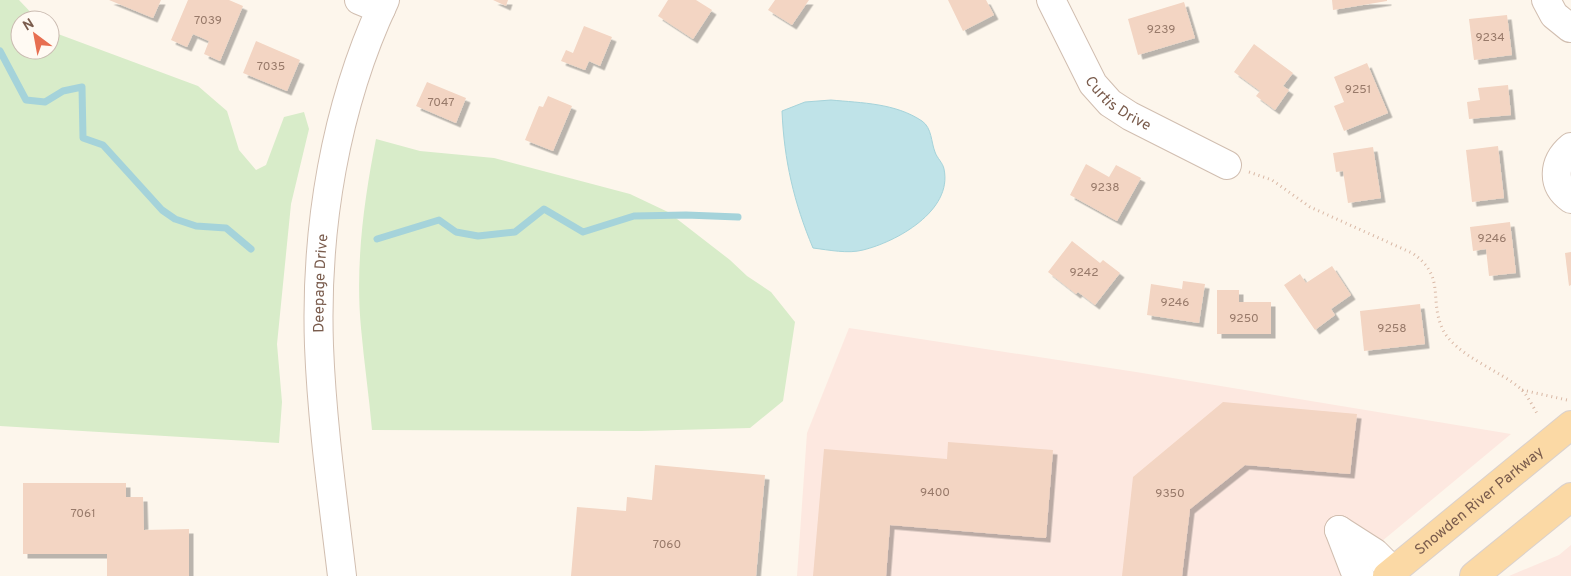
<svg xmlns="http://www.w3.org/2000/svg" width="1571" height="576" font-family="Overpass,sans-serif">
<defs>
<filter id="shadow"><feDropShadow dx="4.5" dy="4.5" stdDeviation="0" flood-color="#0004"/></filter>
</defs>
<rect width="100%" height="100%" fill="#fdf6ec"/>
<g fill="#fde8e0">
<path d="M 849,328 L 1136,372 L 1511,434 L 1340,576 L 797,576 L 807,433 Z"/>
<path d="M 1571,545 L 1571,576 L 1509,576 L 1559,555 Z"/>
</g>
<g fill="#d8ecc9">
<path d="M 0,0 L 19,0 L 38,20 L 20,20 L 20,50 L 50,50 L 50,31 L 198,86 L 227,111 L 239,150 L 256,170 L 266,165 L 284,117 L 304,112 L 309,129 L 291,204 L 277,344 L 282,402 L 279,443 L 0,426 Z"/>
<path d="M 376,139 L 420,151 L 494,158 L 630,194 L 668,212 L 730,260 L 747,276 L 771,292 L 795,322 L 783,401 L 750,428 L 641,431 L 372,430 C 369,396 364,362 361,328 C 355,265 364,200 376,139 Z"/>
</g>
<path fill="#bfe3e8" stroke="#a5d3da" d="M 831,100 C 862,103 895,103 922,121 C 932,128 931,142 935,152 C 937,158 943,163 944,169 C 953,211 896,242 863,250 C 848,254 829,250 813,248 C 794,203 784,160 782,111 L 805,102 Z"/>
<g fill="none" stroke-linecap="round" stroke-linejoin="round">
<g stroke="#a5d3da" stroke-width="7">
<path d="M 0,51 L 26,100 L 45,102 L 63,91 L 82,87 L 83,138 L 103,145 L 162,210 L 175,219 L 196,226 L 226,228 L 251,249"/>
<path d="M 377,239 L 439,220 L 456,232 L 478,236 L 515,232 L 544,209 L 583,232 L 634,216 L 686,215 L 738,217"/>
</g>
</g>
<g fill="#f3d5c3" filter="url(#shadow)">
<path d="M 109,0 L 161,0 L 153,18 Z"/>
<path d="M 188,0 L 229,0 L 243,6 L 220,61 L 204,54 L 209,41 L 193,34 L 187,47 L 171,40 Z"/>
<path d="M 493,0 L 508,0 L 506,6 Z"/>
<path d="M 668,0 L 696,0 L 712,10 L 693,39 L 658,16 Z"/>
<path d="M 775,0 L 809,0 L 792,25 L 768,10 Z"/>
<path d="M 948,0 L 986,0 L 994,15 L 963,31 Z"/>
<path d="M 1332,0 L 1387,0 L 1387,1 L 1333,10 Z"/>
<path d="M 1184,2 L 1195,38 L 1138,55 L 1128,19 Z"/>
<path d="M 1507,15 L 1512,55 L 1474,60 L 1469,19 Z"/>
<path d="M 584,26 L 612,37 L 600,66 L 589,61 L 585,70 L 561,61 L 566,50 L 573,53 Z"/>
<path d="M 256,41 L 300,60 L 287,91 L 243,73 Z"/>
<path d="M 1254,44 L 1293,73 L 1283,86 L 1289,90 L 1275,110 L 1256,96 L 1260,91 L 1234,72 Z"/>
<path d="M 1367,63 L 1388,113 L 1344,131 L 1334,106 L 1344,102 L 1334,77 Z"/>
<path d="M 427,82 L 466,98 L 456,123 L 416,106 Z"/>
<path d="M 1508,85 L 1511,115 L 1469,119 L 1467,102 L 1480,100 L 1478,88 Z"/>
<path d="M 548,96 L 572,106 L 553,151 L 525,140 L 539,106 L 543,107 Z"/>
<path d="M 1498,146 L 1504,198 L 1472,202 L 1466,150 Z"/>
<path d="M 1373,147 L 1381,198 L 1348,203 L 1343,171 L 1336,172 L 1333,153 Z"/>
<path d="M 1086,164 L 1109,177 L 1116,165 L 1141,178 L 1117,221 L 1070,195 Z"/>
<path d="M 1510,222 L 1516,273 L 1489,276 L 1486,249 L 1473,251 L 1470,227 Z"/>
<path d="M 1072,241 L 1100,263 L 1103,260 L 1120,273 L 1095,305 L 1078,292 L 1076,294 L 1048,272 Z"/>
<path d="M 1571,252 L 1571,285 L 1569,286 L 1565,253 Z"/>
<path d="M 1332,266 L 1351,295 L 1331,309 L 1335,315 L 1315,330 L 1284,285 L 1300,274 L 1306,283 Z"/>
<path d="M 1183,281 L 1205,284 L 1199,323 L 1147,315 L 1151,284 L 1182,289 Z"/>
<path d="M 1217,290 L 1239,290 L 1239,302 L 1271,302 L 1271,334 L 1217,334 Z"/>
<path d="M 1420,304 L 1425,344 L 1364,351 L 1360,311 Z"/>
<path d="M 1223,402 L 1357,414 L 1350,474 L 1245,465 L 1190,509 L 1182,576 L 1122,576 L 1133,477 Z"/>
<path d="M 948,442 L 1053,450 L 1046,538 L 890,525 L 886,576 L 813,576 L 824,449 L 947,459 Z"/>
<path d="M 655,465 L 765,475 L 756,576 L 571,576 L 577,507 L 626,511 L 627,497 L 652,500 Z"/>
<path d="M 23,483 L 126,483 L 126,497 L 143,497 L 144,530 L 189,529 L 189,576 L 107,576 L 107,554 L 23,554 Z"/>
</g>
<g fill="none" stroke-linecap="round" stroke-linejoin="round">
<defs>
<g id="minor">
<path d="M 359,0 L 381,9"/>
<path id="s1" d="M 1051,0 L 1093,84 L 1110,103 L 1130,116 L 1227,165"/>
<path d="M 1546,0 L 1554,15 L 1570,28"/>
<path d="M 1571,147 C 1553,162 1551,185 1571,199"/>
<path d="M 1339,530 L 1375,553 L 1393,571"/>
<path d="M 1339,530 L 1354,569 L 1360,576"/>
<path id="s2" d="M 342,576 C 333,500 322,423 319,346 C 315,229 335,106 385,0"/>
</g>
<g id="major">
<path id="s3" d="M 1387,576 L 1571,425"/>
<path d="M 1474,576 L 1571,497"/>
</g>
</defs>
<use href="#minor" stroke="#d1beb0" stroke-width="30"/>
<use href="#major" stroke="#dad1cd" stroke-width="30"/>
<g stroke="#d9b8a5" stroke-width="3" stroke-dasharray="1 4" stroke-linecap="butt">
<path d="M 1249,172 L 1272,180 L 1310,207 L 1412,253 C 1446,276 1429,298 1442,328 C 1454,355 1501,371 1521,389 C 1528,396 1533,407 1538,415"/>
<path d="M 1522,390 L 1567,400"/>
</g>
<use href="#minor" stroke="#fff" stroke-width="28"/>
<use href="#major" stroke="#fbd9a5" stroke-width="28"/>
</g>
<g text-anchor="middle" stroke-width="4.5" stroke-linejoin="round" paint-order="stroke">
<g font-size="12" fill="#987a6a">
<text x="208" y="24">7039</text>
<text x="1161" y="33">9239</text>
<text x="1490" y="41">9234</text>
<text x="271" y="70">7035</text>
<text x="1358" y="93">9251</text>
<text x="441" y="106">7047</text>
<text x="1105" y="191">9238</text>
<text x="1492" y="242">9246</text>
<text x="1084" y="276">9242</text>
<text x="1175" y="306">9246</text>
<text x="1244" y="322">9250</text>
<text x="1392" y="332">9258</text>
<text x="935" y="496">9400</text>
<text x="1170" y="497">9350</text>
<text x="83" y="517">7061</text>
<text x="667" y="548">7060</text>
</g>
<g font-size="15" fill="#7a5c4d" stroke="#fffaf3">
<text dy="5" stroke="none"><textPath href="#s1" startOffset="126">Curtis Drive</textPath></text>
<text dy="5" stroke="none"><textPath href="#s2" startOffset="294">Deepage Drive</textPath></text>
<text dy="5" stroke="none"><textPath href="#s3" startOffset="119">Snowden River Parkway</textPath></text>
</g>
</g>
<g transform="translate(35 35) rotate(328)"><circle r="24" fill="#fffaf3" stroke="#cabbb1"/>
<path d="M0-4L9 19L0 12L-9 19Z" fill="#e76f51"/>
<text y="-8" font-size="14" font-weight="bold" text-anchor="middle" fill="#7a5c4d">N</text>
</g>
</svg>
